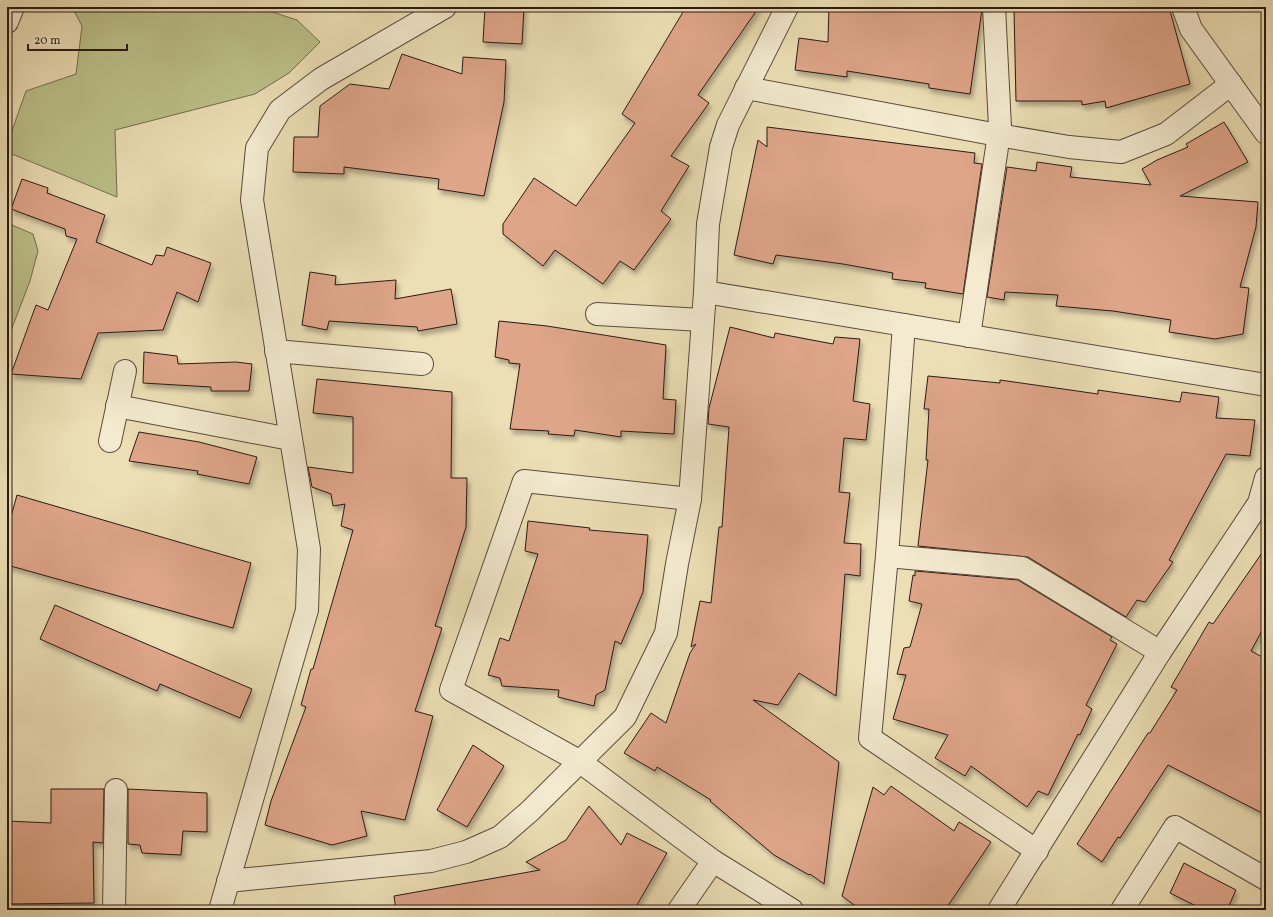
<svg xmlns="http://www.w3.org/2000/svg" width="1273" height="917" font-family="Vollkorn,serif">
<defs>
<filter id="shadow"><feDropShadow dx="2.5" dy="4.5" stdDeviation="2" flood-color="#0004"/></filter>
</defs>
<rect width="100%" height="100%" fill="#ecdfb5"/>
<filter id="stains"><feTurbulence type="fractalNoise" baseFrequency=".005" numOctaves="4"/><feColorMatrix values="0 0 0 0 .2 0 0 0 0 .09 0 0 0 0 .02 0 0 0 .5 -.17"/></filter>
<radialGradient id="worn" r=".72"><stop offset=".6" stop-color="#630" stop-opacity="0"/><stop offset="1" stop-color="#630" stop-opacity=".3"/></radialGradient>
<g fill="#bcc18b" stroke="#746e50">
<path d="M 72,7 L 257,7 L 297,20 L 320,42 L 289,73 L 255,94 L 115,130 L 117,197 L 7,152 L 7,145 L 26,91 L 76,74 L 82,26 Z"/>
<path d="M 7,223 L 33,234 L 38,251 L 30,281 L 7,341 Z"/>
</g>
<g fill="#dea589" stroke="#2b1a14" filter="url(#shadow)">
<path d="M 485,7 L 524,7 L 522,44 L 483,42 Z"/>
<path d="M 686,7 L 759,7 L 698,95 L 709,103 L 671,156 L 689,166 L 661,211 L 671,219 L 634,270 L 620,261 L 603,284 L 555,250 L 543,266 L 503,234 L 503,224 L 534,178 L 576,206 L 635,123 L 622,114 Z"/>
<path d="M 829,7 L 977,7 L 977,9 L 982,9 L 970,94 L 929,88 L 929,84 L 847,71 L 847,77 L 795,70 L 799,38 L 828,42 Z"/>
<path d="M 1088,7 L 1169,7 L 1190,84 L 1106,108 L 1105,101 L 1082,105 L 1082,101 L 1016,101 L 1014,9 L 1088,10 Z"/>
<path d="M 402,54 L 462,74 L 463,57 L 506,60 L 504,102 L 484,196 L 438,189 L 439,179 L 344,167 L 344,174 L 293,172 L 294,137 L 318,137 L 320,106 L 350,84 L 389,89 Z"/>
<path d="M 1224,122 L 1248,162 L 1180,196 L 1258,202 L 1256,227 L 1240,287 L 1249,288 L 1243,334 L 1215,339 L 1169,332 L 1171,320 L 1113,311 L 1056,306 L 1058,295 L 1005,292 L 1004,300 L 987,297 L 1007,167 L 1036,171 L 1037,162 L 1072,167 L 1070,177 L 1151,185 L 1142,169 L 1157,160 L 1188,147 L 1186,144 Z"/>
<path d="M 767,127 L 975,153 L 974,163 L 982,164 L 963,294 L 925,288 L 926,283 L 892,279 L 893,273 L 843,264 L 776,255 L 773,264 L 734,255 L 758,140 L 767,147 Z"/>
<path d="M 22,179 L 48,188 L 47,193 L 105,215 L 96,242 L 152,265 L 156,255 L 164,256 L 167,247 L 211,263 L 198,302 L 177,292 L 163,330 L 98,333 L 81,379 L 11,374 L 36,305 L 48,310 L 77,239 L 66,236 L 65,229 L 11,209 Z"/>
<path d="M 310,272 L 336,276 L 335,285 L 396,280 L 395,299 L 451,289 L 457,324 L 418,331 L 417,327 L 329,321 L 327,330 L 302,325 Z"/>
<path d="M 499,321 L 547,326 L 666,345 L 663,399 L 676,400 L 674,434 L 621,431 L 621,437 L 575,430 L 574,436 L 548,434 L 549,431 L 510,429 L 520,364 L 509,363 L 509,360 L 495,357 Z"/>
<path d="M 730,327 L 774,338 L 775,333 L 833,344 L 835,337 L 860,339 L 853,401 L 870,404 L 866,440 L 844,438 L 839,492 L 850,493 L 844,543 L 861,544 L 860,576 L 845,574 L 836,696 L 799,673 L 778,705 L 753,700 L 839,762 L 824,884 L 810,874 L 809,875 L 774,855 L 710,801 L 711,800 L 657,767 L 655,771 L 624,753 L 651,713 L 666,723 L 690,653 L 696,644 L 691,647 L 700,601 L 711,603 L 719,527 L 722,527 L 729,427 L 708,424 L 709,408 Z"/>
<path d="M 144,352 L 177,356 L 178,364 L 236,362 L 252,364 L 249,391 L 211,391 L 211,387 L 143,383 Z"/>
<path d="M 928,376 L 1000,383 L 1000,380 L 1098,394 L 1098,390 L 1180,402 L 1182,392 L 1219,397 L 1216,418 L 1255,420 L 1250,456 L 1226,454 L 1169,560 L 1173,562 L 1145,602 L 1137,600 L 1126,617 L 1028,557 L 918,546 L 928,460 L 926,460 L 929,409 L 924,409 Z"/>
<path d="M 317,379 L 452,392 L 451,478 L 467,478 L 466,527 L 435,626 L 442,628 L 415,711 L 433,716 L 405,820 L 361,811 L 367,836 L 332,845 L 265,825 L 271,801 L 306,707 L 301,705 L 311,669 L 313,669 L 353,530 L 341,526 L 345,504 L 333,506 L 331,494 L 312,487 L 308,467 L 353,473 L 353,417 L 313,413 Z"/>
<path d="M 139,432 L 199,442 L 257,457 L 249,484 L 197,474 L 198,471 L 129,461 Z"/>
<path d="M 17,495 L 251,563 L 233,628 L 7,565 L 7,531 Z"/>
<path d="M 528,521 L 590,528 L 589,530 L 648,535 L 643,592 L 621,644 L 615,641 L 605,690 L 596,695 L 594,706 L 558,697 L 559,690 L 502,686 L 500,678 L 488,675 L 500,638 L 509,641 L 538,554 L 525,551 Z"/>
<path d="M 1266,547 L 1266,623 L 1251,651 L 1266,659 L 1266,815 L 1168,765 L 1120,838 L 1118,837 L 1102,862 L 1077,844 L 1148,733 L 1150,733 L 1177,690 L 1171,687 L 1209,622 L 1213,624 Z"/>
<path d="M 915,571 L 1018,580 L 1112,637 L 1110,640 L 1117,644 L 1086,705 L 1092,709 L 1080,735 L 1078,734 L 1048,795 L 1038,791 L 1027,807 L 971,766 L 965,776 L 935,758 L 948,735 L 893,719 L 906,675 L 897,674 L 904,648 L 910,647 L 922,604 L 909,601 L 913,575 L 915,576 Z"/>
<path d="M 55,605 L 252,689 L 240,718 L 160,684 L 157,691 L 40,639 Z"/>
<path d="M 473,745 L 504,766 L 467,827 L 437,810 Z"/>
<path d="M 891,786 L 954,831 L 959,822 L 991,842 L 945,910 L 861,910 L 842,896 L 873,787 L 884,795 Z"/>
<path d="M 51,789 L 104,789 L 103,843 L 93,842 L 94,903 L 7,904 L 7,821 L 51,823 Z"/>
<path d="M 128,789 L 207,793 L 207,832 L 183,831 L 181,855 L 142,853 L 140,845 L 128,844 Z"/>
<path d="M 589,806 L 621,845 L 627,833 L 667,853 L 634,910 L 396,910 L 394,896 L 540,870 L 526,862 L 566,840 Z"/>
<path d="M 1184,863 L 1236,890 L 1227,910 L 1204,910 L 1170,893 Z"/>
</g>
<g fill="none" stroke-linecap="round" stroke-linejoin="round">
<defs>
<g id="minor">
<path d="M 1183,7 L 1191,29 L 1266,133"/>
<path d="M 746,88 L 998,135 L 1069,147 L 1121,152 L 1166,134 L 1231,84"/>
<path d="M 705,292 L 1266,385"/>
<path d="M 597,314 L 702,320"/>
<path d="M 904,325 L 887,556 L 870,738 L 1037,851"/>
<path d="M 969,336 L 1000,127 L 994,7"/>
<path d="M 276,351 L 422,364"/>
<path d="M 117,406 L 290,439"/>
<path d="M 110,441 L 125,371"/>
<path d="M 690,499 L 524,481 L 451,690 L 579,761 L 713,861 L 792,910"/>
<path d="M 887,556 L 1022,568 L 1160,652"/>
<path d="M 228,881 L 431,861 L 466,852 L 500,837 L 530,811 L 625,717 L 666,633 L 677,564 L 690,499 L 705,292 L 708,224 L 721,147 L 728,125 L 787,7"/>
<path d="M 114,910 L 116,790"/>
<path d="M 220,910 L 307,610 L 309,549 L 252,200 L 257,148 L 280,110 L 321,79 L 445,7"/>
<path d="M 679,910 L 713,861"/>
<path d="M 999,910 L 1160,652 L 1259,503 L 1266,478"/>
<path d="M 1122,910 L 1175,827 L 1266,879"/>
</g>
<path id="tertiary" d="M 7,22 L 13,7"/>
</defs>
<use href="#minor" stroke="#5b4b3c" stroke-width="24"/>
<use href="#tertiary" stroke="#5b4b3c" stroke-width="24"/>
<use href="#minor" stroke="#f3eacf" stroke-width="22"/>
<use href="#tertiary" stroke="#f3eacf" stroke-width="22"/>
</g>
<rect width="1273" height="917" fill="none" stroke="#ecdfb5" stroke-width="24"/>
<rect x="8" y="8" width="1257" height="901" fill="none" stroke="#2b1a14" stroke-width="2"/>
<rect x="12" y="12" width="1249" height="893" fill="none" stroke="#2b1a14"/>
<path d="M28 44v6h99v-6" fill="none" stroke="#2b1a14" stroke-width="2"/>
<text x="34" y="44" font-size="12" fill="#2b1a14" stroke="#f3eacf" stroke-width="3" paint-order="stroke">20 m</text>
<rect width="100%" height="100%" filter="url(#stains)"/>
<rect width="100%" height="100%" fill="url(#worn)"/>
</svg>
